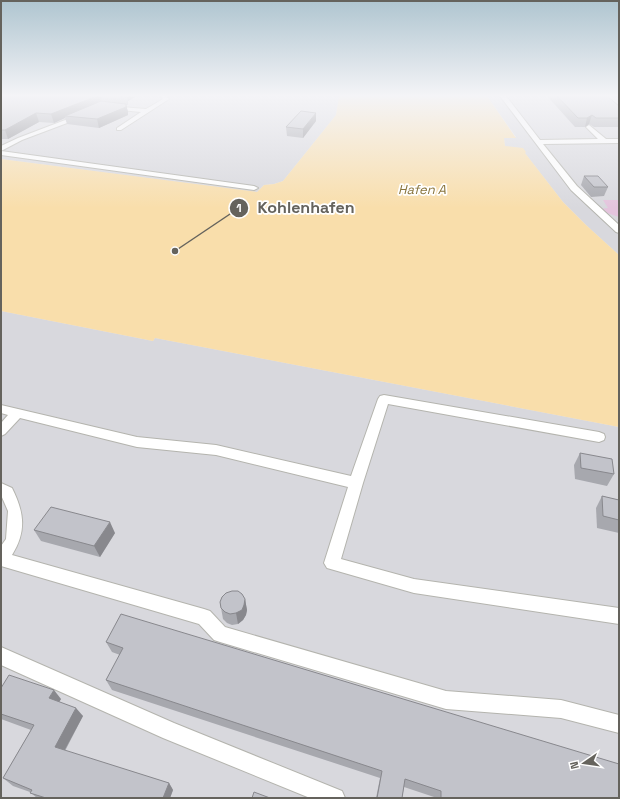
<svg xmlns="http://www.w3.org/2000/svg" width="620" height="799" font-family="'Space Grotesk',sans-serif">
<rect width="100%" height="100%" fill="#e6e6ee"/>
<g fill="#d8d8dd">
<path d="M 1,96 L 339,96 L 336,115 L 283,181 L 274,184 L 264,185 L 257,192 L 253,192 L 1,159 Z"/>
<path d="M 487,96 L 619,96 L 619,255 L 586,225 L 563,202 L 524,152 L 526,152 L 505,147 L 504,138 L 516,137 Z"/>
<path d="M 1,311 L 153,341 L 155,338 L 619,427 L 619,798 L 1,798 Z"/>
</g>
<path fill="#e4c4dd" d="M 603,200 L 619,200 L 619,217 L 604,212 L 599,209 L 608,208 Z"/>
<path fill="#f9deab" d="M 339,96 L 487,96 L 516,138 L 504,138 L 505,146 L 523,148 L 526,152 L 525,153 L 563,202 L 586,225 L 619,255 L 619,427 L 155,338 L 153,341 L 1,311 L 1,159 L 257,192 L 264,185 L 274,184 L 283,181 L 336,115 Z"/>
<g fill="none" stroke-linecap="round" stroke-linejoin="round">
<defs>
<g id="minor">
<path d="M 160,96 L 166,96 L 169,99 L 121,130 L 117,130 L 117,128 L 141,112 L 111,109 L 109,108 L 109,106 L 146,109 L 163,99 Z"/>
<path d="M 500,96 L 506,96 L 540,140 L 598,139 L 586,127 L 589,125 L 606,139 L 619,139 L 619,143 L 543,144 L 577,186 L 619,225 L 619,233 L 616,232 L 571,190 Z"/>
<path d="M 81,114 L 83,115 L 83,117 L 22,140 L 1,151 L 254,186 L 258,188 L 254,190 L 1,155 L 1,146 L 18,138 Z"/>
<path d="M 384,395 L 599,432 L 604,434 L 605,437 L 604,440 L 599,442 L 388,404 L 363,483 L 341,559 L 414,579 L 619,608 L 619,624 L 414,593 L 327,568 L 324,563 L 348,487 L 216,455 L 137,447 L 20,418 L 5,434 L 1,436 L 1,423 L 8,415 L 1,413 L 1,405 L 137,437 L 216,445 L 351,476 L 378,399 L 380,396 Z"/>
<path d="M 1,483 L 12,488 C 24,512 27,531 12,555 L 204,609 L 210,611 L 225,627 L 446,691 L 561,700 L 619,715 L 619,733 L 561,718 L 446,709 L 220,642 L 214,640 L 199,624 L 1,566 L 1,546 L 6,539 L 8,511 L 1,495 Z"/>
<path d="M 1,647 L 174,723 L 342,791 L 345,798 L 310,798 L 163,738 L 1,665 Z"/>
</g>
</defs>
<use href="#minor" stroke="#b4b4ae" stroke-width="2"/>
<use href="#minor" fill="#fff" fill-rule="evenodd"/>
</g>
<g fill="#a7a8ae">
<path d="M 1,96 L 137,96 L 128,101 L 128,105 L 126,105 L 128,112 L 128,115 L 99,128 L 67,124 L 65,118 L 54,123 L 39,122 L 8,139 L 1,139 Z"/>
<path d="M 547,96 L 607,96 L 619,106 L 619,127 L 594,127 L 589,124 L 585,127 L 575,127 Z"/>
<path d="M 316,121 L 303,138 L 287,136 L 286,127 Z"/>
<path d="M 584,176 L 608,187 L 604,196 L 591,197 L 581,185 Z"/>
<path d="M 580,453 L 614,474 L 607,486 L 575,479 L 574,465 Z"/>
<path d="M 602,496 L 619,500 L 619,533 L 597,528 L 596,508 Z"/>
<path d="M 34,530 L 115,533 L 100,557 L 41,541 Z"/>
<path d="M 245,599 L 247,610 L 246,615 L 243,620 L 238,624 L 232,625 L 227,623 L 223,619 L 220,602 Z"/>
<path d="M 106,642 L 619,798 L 437,798 L 404,787 L 402,798 L 376,798 L 380,778 L 112,690 L 106,680 L 120,655 L 112,652 Z"/>
<path d="M 1,688 L 61,699 L 59,702 L 83,716 L 65,751 L 169,783 L 173,790 L 170,798 L 37,798 L 30,792 L 13,786 L 3,778 L 31,730 L 1,719 Z"/>
</g>
<g fill="#88888d">
<path d="M 97,96 L 101,96 L 102,103 L 65,116 L 65,118 L 54,123 L 51,114 Z"/>
<path d="M 127,96 L 137,96 L 128,101 L 128,105 Z"/>
<path d="M 126,104 L 128,112 L 128,115 L 99,128 L 97,119 Z"/>
<path d="M 36,113 L 39,122 L 8,139 L 5,130 Z"/>
<path d="M 316,113 L 316,121 L 303,138 L 303,129 Z"/>
<path d="M 592,115 L 589,124 L 585,127 L 587,118 Z"/>
<path d="M 110,522 L 115,533 L 100,557 L 94,546 Z"/>
<path d="M 245,599 L 247,610 L 246,615 L 243,620 L 238,624 L 236,613 Z"/>
<path d="M 54,690 L 61,699 L 56,707 L 49,698 Z"/>
<path d="M 76,708 L 83,716 L 62,755 L 55,747 Z"/>
<path d="M 169,783 L 173,790 L 170,798 L 163,798 Z"/>
</g>
<g fill="#c2c3ca" stroke="#88888d">
<path d="M 1,96 L 97,96 L 51,114 L 36,113 L 5,130 L 1,130 Z"/>
<path d="M 114,96 L 127,96 L 127,97 Z"/>
<path d="M 557,96 L 607,96 L 619,106 L 619,118 L 596,118 L 592,115 L 587,118 L 578,118 Z"/>
<path d="M 101,101 L 126,104 L 126,107 L 97,119 L 65,116 Z"/>
<path d="M 301,111 L 316,113 L 303,129 L 286,127 Z"/>
<path d="M 584,176 L 598,176 L 608,187 L 594,187 Z"/>
<path d="M 580,453 L 612,459 L 614,474 L 581,468 Z"/>
<path d="M 602,496 L 619,500 L 619,520 L 603,516 Z"/>
<path d="M 51,507 L 110,522 L 94,546 L 34,530 Z"/>
<path d="M 232,591 L 238,591 L 242,594 L 245,599 L 244,605 L 242,610 L 236,613 L 230,614 L 225,612 L 221,608 L 220,602 L 222,597 L 226,593 Z"/>
<path d="M 121,614 L 619,764 L 619,798 L 441,798 L 441,791 L 405,779 L 402,798 L 377,798 L 382,771 L 106,680 L 123,648 L 106,642 Z"/>
<path d="M 9,675 L 54,690 L 49,698 L 76,708 L 55,747 L 169,783 L 163,798 L 46,798 L 30,793 L 32,790 L 3,778 L 34,725 L 1,714 L 1,688 Z"/>
<path d="M 254,792 L 270,798 L 252,798 Z"/>
</g>
<linearGradient id="sky" x2="0" y2="1"><stop stop-color="#afc5d0"/><stop offset="0.46" stop-color="#f4f4f7"/><stop offset="1" stop-color="#f4f4f7" stop-opacity="0"/></linearGradient>
<rect width="620" height="208" fill="url(#sky)"/>
<g text-anchor="middle" stroke-width="3.5" stroke-linejoin="round" paint-order="stroke">
<g font-size="13" font-style="italic" fill="#88743c" stroke="#fff">
<text x="422" y="194">Hafen A</text>
</g>
</g>
<path fill="none" stroke="#65635d" stroke-width="1.5" d="M175 251L239 208"/>
<g fill="#65635d" stroke="#fff" stroke-width="1.5">
<circle cx="175" cy="251" r="4"/>
<circle cx="239" cy="208" r="10"/>
</g>
<g font-size="12" text-anchor="middle" font-weight="bold" fill="#fff">
<text x="239" y="212">1</text>
</g>
<g font-size="16" text-anchor="middle" font-weight="bold" fill="#65635d" stroke="#fff" stroke-width="3.5" stroke-linejoin="round" paint-order="stroke">
<text x="306" y="213">Kohlenhafen</text>
</g>
<rect width="620" height="799" fill="none" stroke="#65635d" stroke-width="4"/>
<g transform="translate(584 763) rotate(257)" stroke="#ffffff" stroke-width="3" paint-order="stroke">
<path d="M0-3L7 15L0 10L-7 15Z" fill="#65635d"/>
<text y="-6" font-size="11" font-weight="bold" text-anchor="middle" fill="#65635d">N</text>
</g>
</svg>
